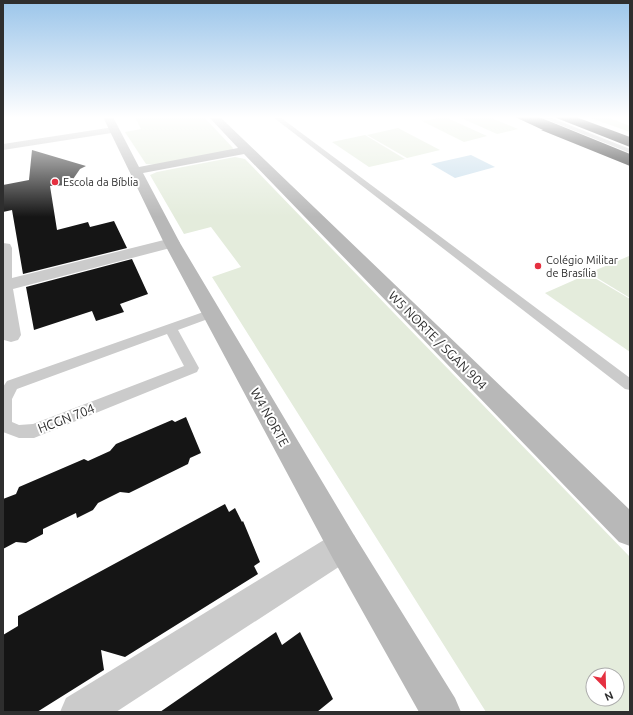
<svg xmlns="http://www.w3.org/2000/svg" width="633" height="715" font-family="Ubuntu,sans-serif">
<rect width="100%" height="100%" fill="#fff"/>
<g fill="#e4ecdc" fill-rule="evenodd">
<path d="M 135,117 L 204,117 L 233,148 L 232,150 L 158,165 L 146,164 L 125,132 L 141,129 Z"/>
<path d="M 445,117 L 487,136 L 464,142 L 422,121 Z"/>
<path d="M 459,117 L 489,117 L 518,129 L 497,134 Z"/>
<path d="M 588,117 L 607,117 L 630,126 L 630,132 Z"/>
<path d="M 398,128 L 440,150 L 407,158 L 367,135 Z"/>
<path d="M 365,135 L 405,159 L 369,167 L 332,142 Z"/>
<path d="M 235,157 L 245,159 L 630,557 L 630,712 L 486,712 L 212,277 L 241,267 L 211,227 L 184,234 L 150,175 L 157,172 ZM 593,675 L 617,675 L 617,699 L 593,699 Z"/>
<path d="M 629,256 L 630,298 L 589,273 Z"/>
<path d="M 588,274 L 630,299 L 630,352 L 545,293 Z"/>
</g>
<path fill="#c8deec" d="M 471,155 L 495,167 L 455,178 L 431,164 Z"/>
<g fill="#151515">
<path d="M 515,117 L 539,117 L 630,154 L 630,166 L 541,130 L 543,130 Z"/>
<path d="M 554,117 L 576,117 L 630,137 L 630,147 Z"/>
<path d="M 32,150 L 86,166 L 80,169 L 69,185 L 50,186 L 57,230 L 88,222 L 90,227 L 114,221 L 127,248 L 23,274 L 12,210 L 3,212 L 3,185 L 29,180 Z"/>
<path d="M 132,259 L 148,294 L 120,304 L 124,312 L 96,321 L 92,311 L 34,330 L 26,287 Z"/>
<path d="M 186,417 L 201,453 L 190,458 L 188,464 L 129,493 L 120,492 L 98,503 L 93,510 L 77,518 L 76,513 L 43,529 L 43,534 L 26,543 L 16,542 L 3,549 L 3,499 L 16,494 L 19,487 L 84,459 L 88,461 L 110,451 L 116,444 L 172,420 L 175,422 Z"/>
<path d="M 225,504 L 229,512 L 235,508 L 242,522 L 243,521 L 260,562 L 254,566 L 258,574 L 125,657 L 101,650 L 104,670 L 37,712 L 3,712 L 3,635 L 18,626 L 18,616 Z"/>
<path d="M 276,632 L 282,645 L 300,632 L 333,699 L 317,712 L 160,712 Z"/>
</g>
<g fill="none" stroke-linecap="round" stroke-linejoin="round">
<g fill="#cbcbcb" fill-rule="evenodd">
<path d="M 273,117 L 280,117 L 630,378 L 630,390 L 625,389 Z"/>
<path d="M 540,117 L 549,117 L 630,149 L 630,153 Z"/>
<path d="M 212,309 L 216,310 L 218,313 L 216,316 L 178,330 L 199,368 L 197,372 L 34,438 L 19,438 L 3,432 L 3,387 L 7,381 ZM 167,334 L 184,366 L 33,424 L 19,425 L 12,422 L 12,399 L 17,389 Z"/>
</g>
<g fill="#cbcbcb" fill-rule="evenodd">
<path d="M 114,127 L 119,130 L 118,132 L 3,150 L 3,144 Z"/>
<path d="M 172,238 L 178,240 L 180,243 L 178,246 L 13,289 L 21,335 L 18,340 L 11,342 L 4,340 L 3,243 L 10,244 L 12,248 L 12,278 Z"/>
<path d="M 343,530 L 354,535 L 359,546 L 354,557 L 116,712 L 60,712 L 66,698 L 332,535 Z"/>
</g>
<path fill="#b8b8b8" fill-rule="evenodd" d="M 103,117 L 113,117 L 139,167 L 238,148 L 209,117 L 220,117 L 630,510 L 630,546 L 619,542 L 244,154 L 143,173 L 180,243 L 354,535 L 455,698 L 461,712 L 419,712 L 332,557 L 164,243 Z"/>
</g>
<linearGradient id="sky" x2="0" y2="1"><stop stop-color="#9bc5ea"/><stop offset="0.54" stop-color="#fff"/><stop offset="1" stop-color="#fff" stop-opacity="0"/></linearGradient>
<rect width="633" height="217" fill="url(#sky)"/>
<g fill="#e53040" stroke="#fff" stroke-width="1.5">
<circle cx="55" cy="182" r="4"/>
<circle cx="538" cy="266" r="4"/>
</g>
<g text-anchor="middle" stroke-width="4" stroke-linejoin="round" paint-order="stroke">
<g font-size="11" fill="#2e2e2e" stroke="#fff" text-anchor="start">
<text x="63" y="186">Escola da Bíblia</text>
<text x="546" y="264">Colégio Militar<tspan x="546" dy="13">de Brasília</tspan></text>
</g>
<g font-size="13" fill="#2e2e2e" stroke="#fff">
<text transform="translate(438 340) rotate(45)" y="5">W5 NORTE / SGAN 904</text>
<text transform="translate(270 417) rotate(61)" y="5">W4 NORTE</text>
<text transform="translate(66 418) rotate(-21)" y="5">HCGN 704</text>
</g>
</g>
<rect width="633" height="715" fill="none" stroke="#2e2e2e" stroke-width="8"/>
<g transform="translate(605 687) rotate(157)"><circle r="19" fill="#ffffff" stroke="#ababab"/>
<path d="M0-3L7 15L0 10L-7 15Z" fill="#e53040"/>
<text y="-6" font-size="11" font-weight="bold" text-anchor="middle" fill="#2e2e2e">N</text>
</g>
</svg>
